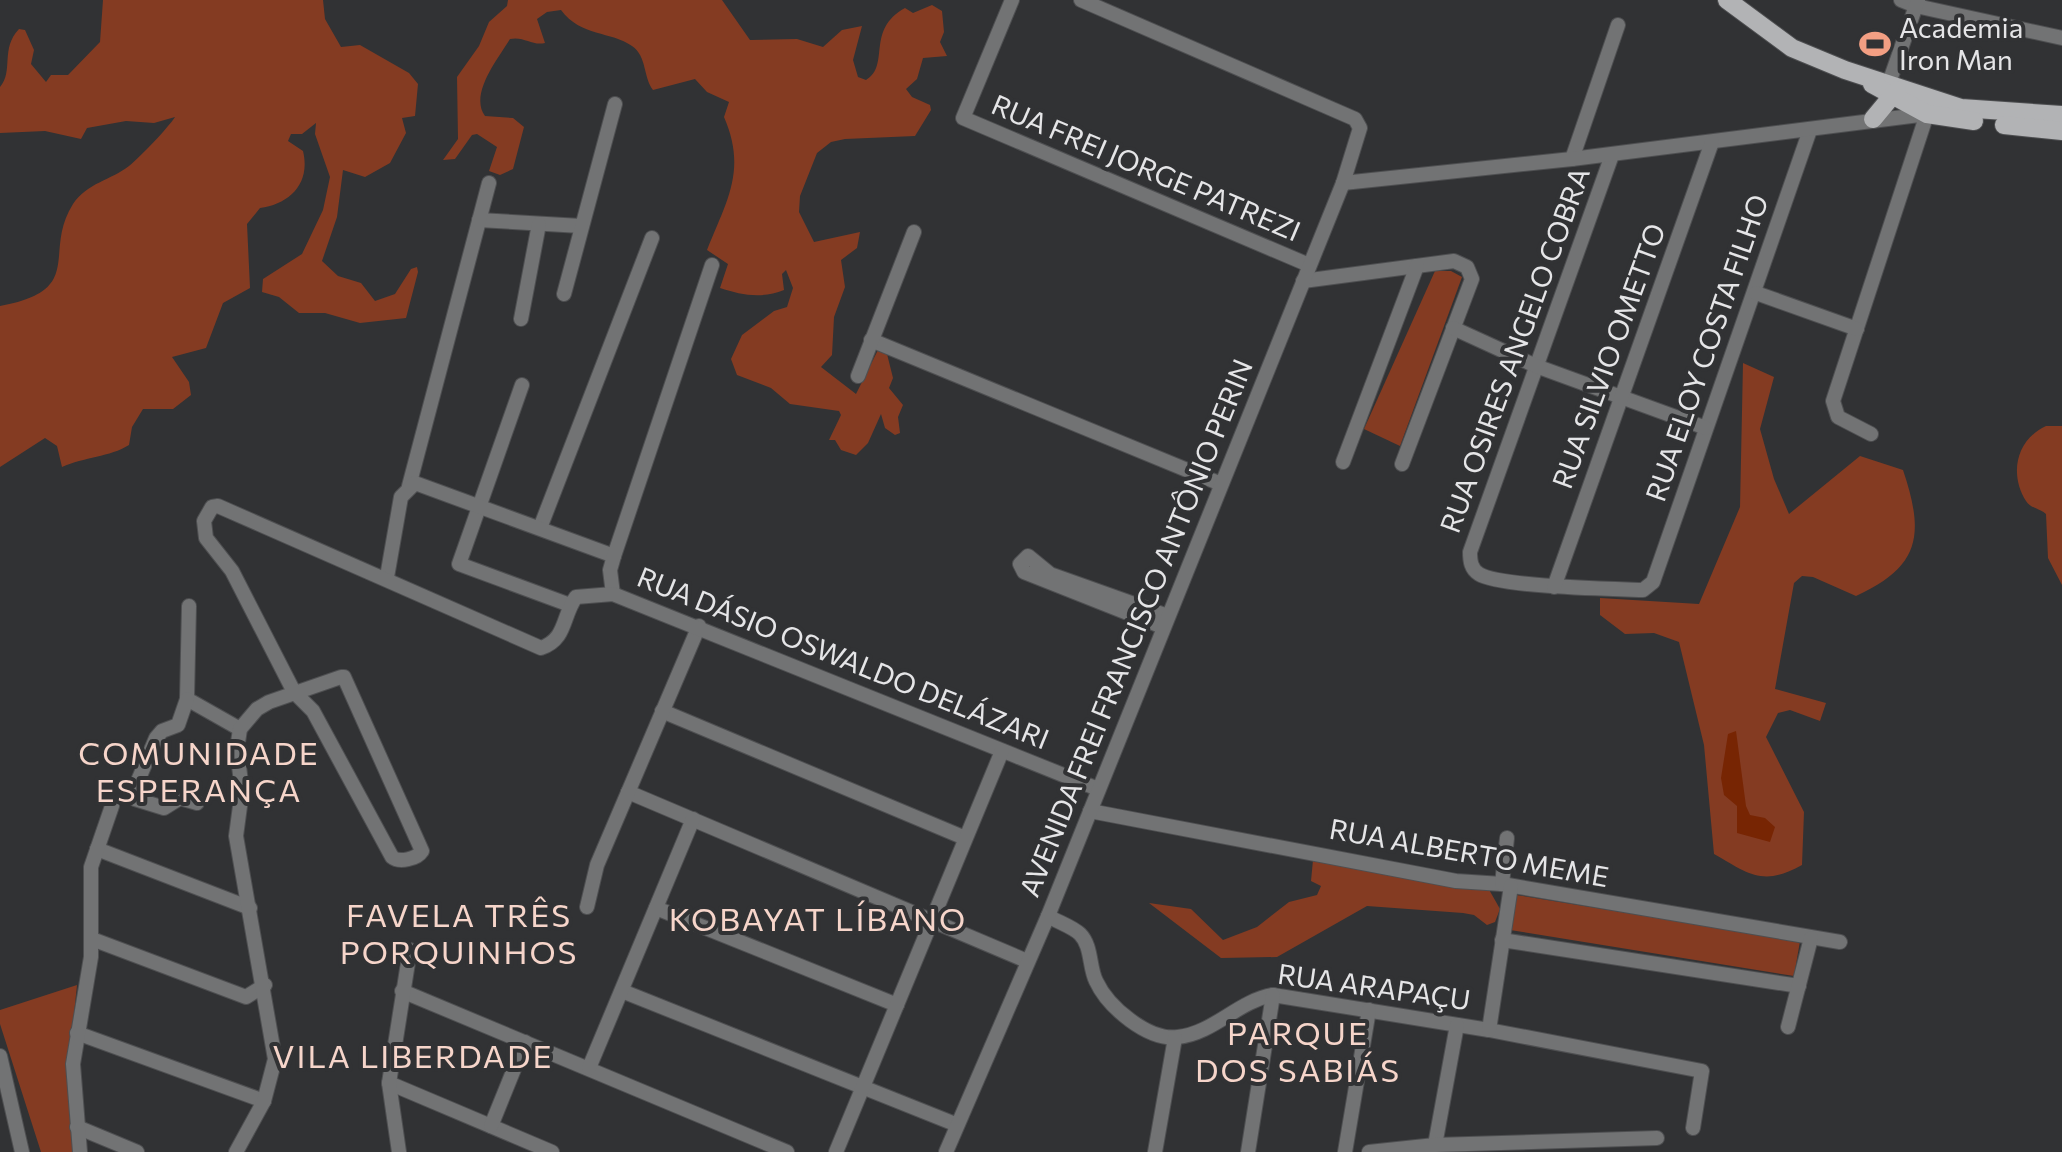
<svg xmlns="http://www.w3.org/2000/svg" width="2062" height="1152" font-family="Commissioner,sans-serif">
<rect width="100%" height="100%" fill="#313234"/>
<g fill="#843b22">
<path d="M 103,0 L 323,0 L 325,19 L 341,47 L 360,45 L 409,73 L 418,84 L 415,116 L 402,118 L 406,133 L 390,163 L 365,177 L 343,170 L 337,217 L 322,261 L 338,276 L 361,283 L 375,301 L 395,294 L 411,269 L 417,267 L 418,272 L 406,318 L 360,323 L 325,313 L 299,313 L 279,297 L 262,292 L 263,279 L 302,254 L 323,210 L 330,177 L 315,134 L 316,123 L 302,134 L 291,134 L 288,141 L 303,151 C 311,184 289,204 260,208 L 247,224 L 250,288 L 223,303 L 206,348 L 172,357 L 189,382 L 191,395 L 173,409 L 143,409 L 132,427 L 129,445 C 110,457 84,457 62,467 L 57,446 L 45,438 L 0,467 L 0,306 C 87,290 42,253 73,204 C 87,183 111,180 129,166 C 141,156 167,129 175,117 L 154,123 L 126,121 L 87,128 L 81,139 L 45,131 L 0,133 L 0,87 C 14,71 0,49 19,29 L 25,30 L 34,50 L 31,64 L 46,82 L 51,75 L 68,75 L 100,42 Z"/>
<path d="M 508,0 L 722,0 L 750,40 L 797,39 L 823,47 L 842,30 L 862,26 L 853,60 L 858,77 L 866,80 C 891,65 865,30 905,8 L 913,13 L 932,5 L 942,11 L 944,32 L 940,42 L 947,56 L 923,58 L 917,79 L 906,89 L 912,97 L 930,105 L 931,110 L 915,136 L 845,139 L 831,142 L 817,153 L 800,196 L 799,212 L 814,242 L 860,232 L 857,248 L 841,260 L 845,287 L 834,317 L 832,355 L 821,367 L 856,394 L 880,346 L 886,350 L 893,378 L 889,388 L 903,405 L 898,417 L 900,433 L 895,435 L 885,428 L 881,414 L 868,443 L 856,455 L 841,450 L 835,440 L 829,440 L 841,415 L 839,411 L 790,404 L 771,388 L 737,375 L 731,359 L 742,335 L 774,311 L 787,307 L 793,288 L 786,270 L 782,274 L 784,290 C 762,299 741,295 720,288 L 728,264 L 707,250 C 727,200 747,170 724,117 L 729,102 L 707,92 L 695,79 L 653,90 C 643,77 647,56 632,46 C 611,31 581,37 561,10 L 547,12 L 537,19 L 545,43 C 532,46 524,36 510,39 C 498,59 469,94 485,116 L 513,118 L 524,127 L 513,169 L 500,175 L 489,171 L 497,147 L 477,134 L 472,135 L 455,159 L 443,160 L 458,139 L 457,77 L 479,46 L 489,22 L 507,6 Z"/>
<path d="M 1435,271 L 1451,271 L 1462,277 L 1400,446 L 1364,429 Z"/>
<path d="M 1743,363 L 1774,377 L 1760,429 L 1774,479 L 1789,514 L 1860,456 L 1903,470 C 1924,533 1922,566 1856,596 L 1813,577 L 1802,576 L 1794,583 L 1775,689 L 1826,703 L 1820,721 L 1790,710 L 1778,713 L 1766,737 L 1804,812 L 1802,865 C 1763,887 1749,874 1714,854 L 1704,745 L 1679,642 L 1654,633 L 1625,634 L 1600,615 L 1600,598 L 1699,604 L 1740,507 Z"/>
<path d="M 2046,426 L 2062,426 L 2062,585 L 2048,558 L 2046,514 C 2040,508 2031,509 2026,501 C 2009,474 2016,440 2046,426 Z"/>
<path d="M 1313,860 L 1462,888 L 1487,886 L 1500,909 L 1495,922 L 1487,925 L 1474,915 L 1463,913 L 1367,906 L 1277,957 L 1221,958 L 1149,903 L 1191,909 L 1223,940 L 1257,927 L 1289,902 L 1317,895 L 1321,886 L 1311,881 Z"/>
<path d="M 1516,895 L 1800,941 L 1794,976 L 1510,930 Z"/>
<path d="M 77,985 L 67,1083 L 74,1152 L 41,1152 L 0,1024 L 0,1010 Z"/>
</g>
<path fill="#772503" d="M 1736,731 L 1746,806 L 1750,815 L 1765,818 L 1775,827 L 1770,842 L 1737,833 L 1737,806 L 1724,795 L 1721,778 L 1728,734 Z"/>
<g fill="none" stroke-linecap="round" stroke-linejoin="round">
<defs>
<g id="minor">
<path d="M 1012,0 L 963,118 L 1309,265"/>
<path d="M 1901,0 L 1916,6 L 2062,38"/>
<path d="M 1889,83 L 1918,0"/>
<path d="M 1612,155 L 1470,552 C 1470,561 1471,569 1479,574 C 1500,587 1613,589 1643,590 L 1653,582 L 1810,130"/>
<path d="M 1572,159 L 1618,25"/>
<path d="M 1343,183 L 1572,159 L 1927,114 L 1833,401 L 1838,417 L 1871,434"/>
<path d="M 479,220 L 581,226"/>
<path d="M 1303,281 L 1454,261 L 1467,267 L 1472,279 L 1402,464"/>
<path d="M 1756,293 L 1857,329"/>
<path d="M 564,294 L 615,104"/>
<path d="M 521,319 L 539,224"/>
<path d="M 1453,328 L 1536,366 L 1706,428"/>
<path d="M 871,340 L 1221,484"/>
<path d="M 858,376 L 914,232"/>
<path d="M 522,385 L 459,564 L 570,605"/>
<path d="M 1343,462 L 1417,266"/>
<path d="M 409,486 L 489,183"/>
<path d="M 540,528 L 652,238"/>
<path d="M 387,577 L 401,497 L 415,483 L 614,556"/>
<path d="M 1554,587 L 1712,142"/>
<path d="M 613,594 L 610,570 L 614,556 L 712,265"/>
<path d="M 189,606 L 187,699 L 240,729"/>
<path d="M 1163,627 L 1024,572 L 1020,564 L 1028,556 L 1050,574 L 1168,616"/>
<path d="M 187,699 L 178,725 L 162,731 L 156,738 L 132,795 L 135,799 L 164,808 L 180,798 L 197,803"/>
<path d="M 662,711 L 965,838"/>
<path d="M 628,792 L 1027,961"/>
<path d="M 1090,811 L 1456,881 L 1502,884 L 1840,942"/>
<path d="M 97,849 L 250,908"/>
<path d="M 1502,884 L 1507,838"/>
<path d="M 587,907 L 597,865 L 699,626"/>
<path d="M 656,908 L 897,1005"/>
<path d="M 1048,916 C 1058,922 1073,927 1080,934 C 1092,946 1089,967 1096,981 C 1108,1007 1148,1041 1178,1037 C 1214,1033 1238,1001 1273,995 L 1489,1030 L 1702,1071 L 1693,1128"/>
<path d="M 92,939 L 246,997 L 265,985"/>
<path d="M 1502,940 L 1799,986"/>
<path d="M 402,991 L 787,1152"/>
<path d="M 622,991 L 955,1124"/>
<path d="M 1788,1027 L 1811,938"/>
<path d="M 1489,1030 L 1511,886"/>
<path d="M 77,1033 L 264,1101"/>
<path d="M 0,1056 L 22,1152"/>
<path d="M 589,1068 L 693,819"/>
<path d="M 389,1083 L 552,1152"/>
<path d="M 491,1126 L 525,1042"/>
<path d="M 77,1127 L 137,1152"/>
<path d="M 1435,1145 L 1457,1025"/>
<path d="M 80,1152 L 73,1064 L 91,957 L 91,867 L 112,806"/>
<path d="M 236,1152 L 264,1101 L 275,1059 L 236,836 L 242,791 L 237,749 L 240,729 L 257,709 L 269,702 L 341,677 L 344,677 L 422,851 C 417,859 399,863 392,857 L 313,711 L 294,692 L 232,571 L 206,538 L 204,521 L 212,507 L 218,506 L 541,648 C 567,639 562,616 576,597 L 613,594 L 1098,789"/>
<path d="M 399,1152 L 389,1083 L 410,950"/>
<path d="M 836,1152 L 1002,751"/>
<path d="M 946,1152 L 1048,916 L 1343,183 L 1360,128 L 1355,119 L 1081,0"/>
<path d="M 1155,1152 L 1175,1038"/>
<path d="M 1248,1152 L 1273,995"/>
<path d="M 1345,1152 L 1369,1010"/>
<path d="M 1369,1152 L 1435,1145 L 1657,1138"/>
</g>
<g id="major">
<path d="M 1727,0 L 1792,48 L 1845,70 L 1961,108 L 2062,115"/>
<path d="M 1872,84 L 1927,114 L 1974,121"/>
<path d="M 1873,119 L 1897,90"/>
<path d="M 2004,125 L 2062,131"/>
</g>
</defs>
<use href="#minor" stroke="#4e4f51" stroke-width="16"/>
<use href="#major" stroke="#4e4f51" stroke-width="20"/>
<use href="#minor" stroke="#727374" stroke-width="14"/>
<use href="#major" stroke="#b2b3b5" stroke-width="18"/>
</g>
<defs>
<symbol id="stadium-bare" viewBox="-9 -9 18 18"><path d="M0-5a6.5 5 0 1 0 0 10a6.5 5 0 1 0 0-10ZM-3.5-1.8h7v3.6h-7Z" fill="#f39f83" stroke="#313234" stroke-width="2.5" paint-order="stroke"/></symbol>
</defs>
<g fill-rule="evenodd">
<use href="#stadium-bare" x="1853" y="22" width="44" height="44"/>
</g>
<g text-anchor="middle" stroke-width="8" stroke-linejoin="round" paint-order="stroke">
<g font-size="28" fill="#e5e5e7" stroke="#313234" text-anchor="start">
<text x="1899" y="38">Academia<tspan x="1899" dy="32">Iron Man</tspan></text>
</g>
<g font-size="28" fill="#e5e5e7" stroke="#313234">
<text transform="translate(1146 168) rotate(23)" y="10">RUA FREI JORGE PATREZI</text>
<text transform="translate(1707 348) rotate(-71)" y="10">RUA ELOY COSTA FILHO</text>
<text transform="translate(1515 350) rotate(-70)" y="10">RUA OSIRES ANGELO COBRA</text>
<text transform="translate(1609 356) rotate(-70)" y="10">RUA SILVIO OMETTO</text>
<text transform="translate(1136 628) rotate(-68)" y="10">AVENIDA FREI FRANCISCO ANTÔNIO PERIN</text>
<text transform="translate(843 658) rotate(22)" y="10">RUA DÁSIO OSWALDO DELÁZARI</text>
<text transform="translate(1469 853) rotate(10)" y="10">RUA ALBERTO MEME</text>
<text transform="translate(1374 987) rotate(8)" y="10">RUA ARAPAÇU</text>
</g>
<g font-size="32" letter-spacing="2" fill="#f6d5ca" stroke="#313234">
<text x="199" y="765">COMUNIDADE<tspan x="199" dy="37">ESPERANÇA</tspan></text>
<text x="459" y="927">FAVELA TRÊS<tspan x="459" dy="37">PORQUINHOS</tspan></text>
<text x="818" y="931">KOBAYAT LÍBANO</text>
<text x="1298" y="1045">PARQUE<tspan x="1298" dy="37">DOS SABIÁS</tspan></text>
<text x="413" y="1068">VILA LIBERDADE</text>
</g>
</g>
</svg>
